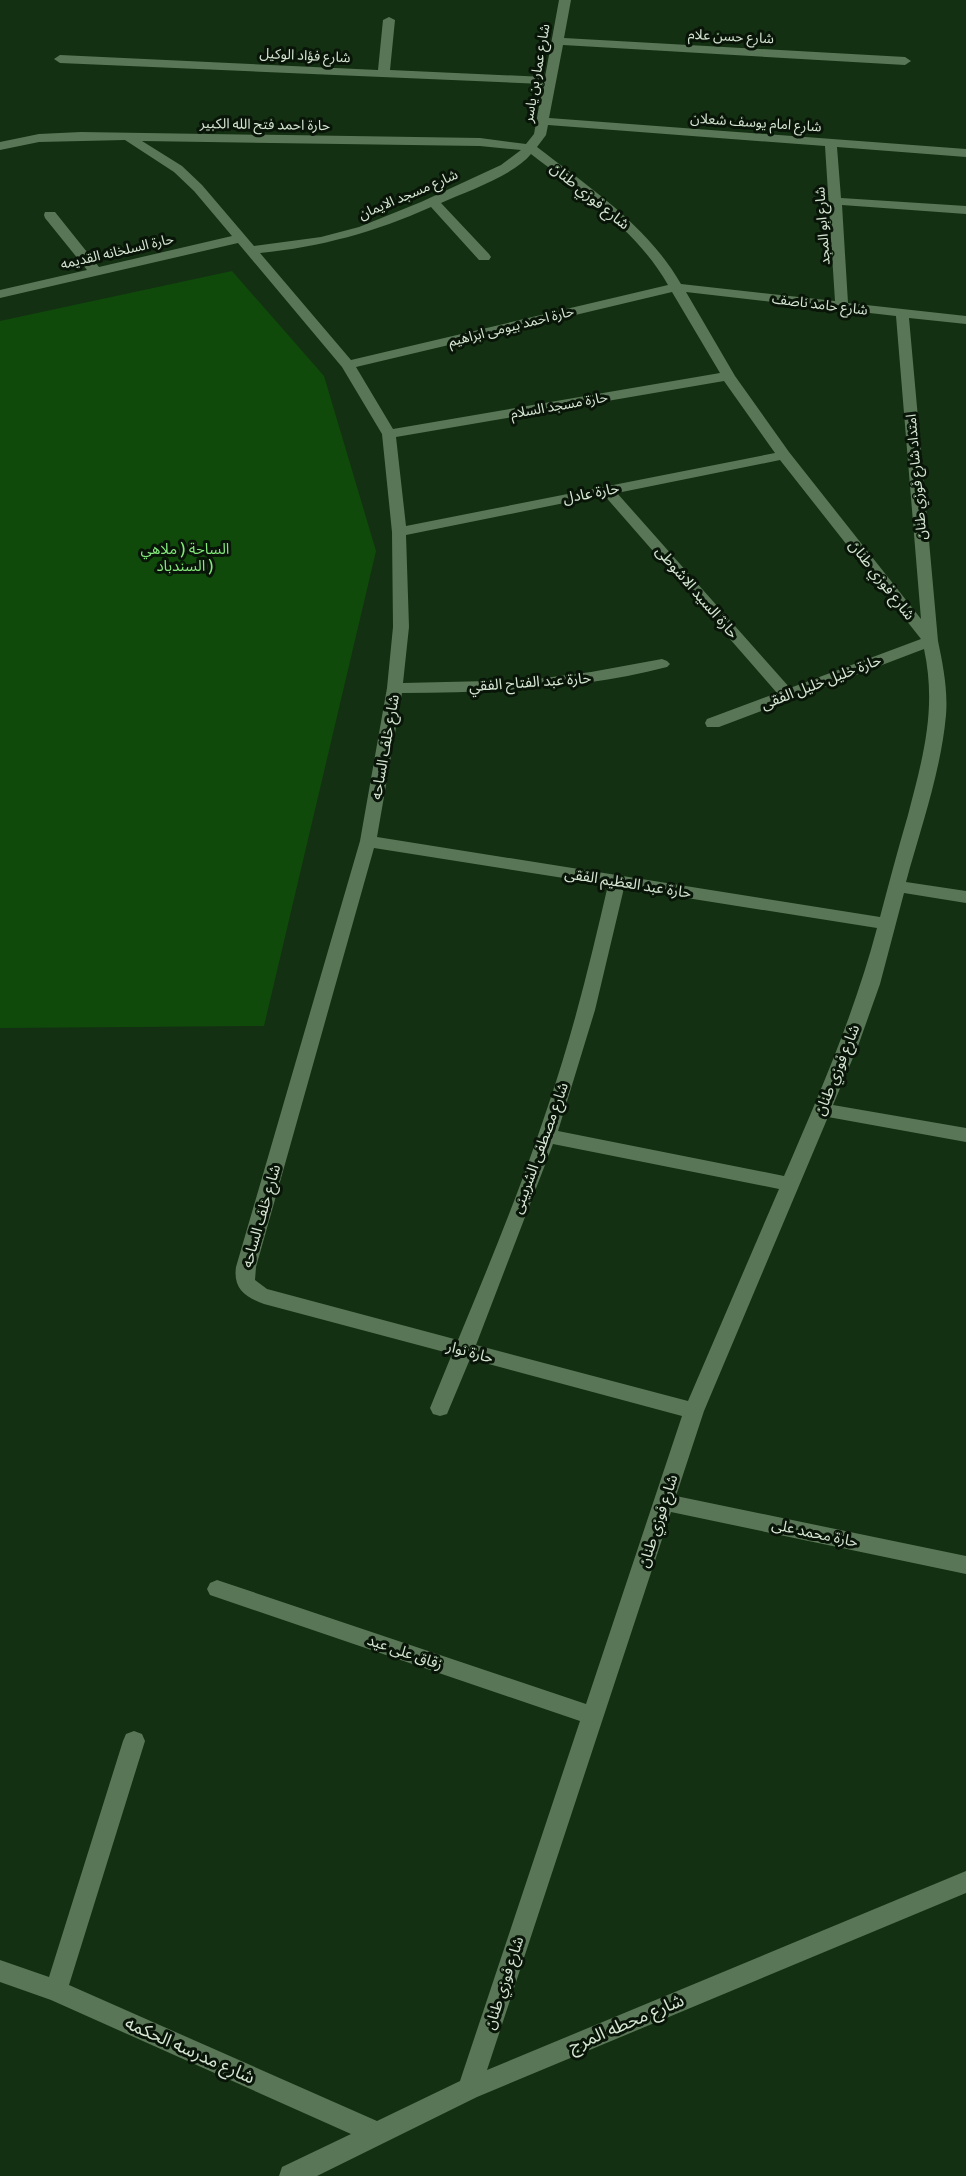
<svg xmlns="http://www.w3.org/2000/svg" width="966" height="2176" font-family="Signika,'Noto Sans Arabic',sans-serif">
<rect width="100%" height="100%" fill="#143012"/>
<path fill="#0f4a0b" d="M 232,271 L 324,376 L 376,551 L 264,1026 L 0,1028 L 0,321 Z"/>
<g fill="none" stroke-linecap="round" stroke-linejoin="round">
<path fill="#597756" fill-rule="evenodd" d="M 559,0 L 571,0 L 564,38 L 905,57 L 911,61 L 905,65 L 563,45 L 549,118 L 966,149 L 966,157 L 837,147 L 841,198 L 966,206 L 966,214 L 842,205 L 848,303 L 966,316 L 966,324 L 909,318 L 938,641 C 943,665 948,690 946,715 C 941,771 921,827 906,882 L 966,891 L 966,903 L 904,893 L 880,984 L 858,1046 L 833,1105 L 966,1128 L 966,1142 L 828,1117 L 704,1411 L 676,1496 L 966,1556 L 966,1574 L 671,1512 L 487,2070 L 966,1871 L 966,1893 L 477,2097 L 317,2176 L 279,2176 L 282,2167 L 351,2134 L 51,2000 L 0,1982 L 0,1960 L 49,1977 L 123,1741 L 126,1734 L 134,1731 L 142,1734 L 145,1741 L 69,1985 L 377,2121 L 460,2081 L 580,1721 L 210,1595 L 207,1589 L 210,1583 L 217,1580 L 586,1704 L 682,1416 L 470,1359 L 447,1414 L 440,1416 L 433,1414 L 430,1408 L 452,1354 L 264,1304 C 245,1297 233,1289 236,1267 L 360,841 L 387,688 L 393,627 L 392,532 L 382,434 L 342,367 L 238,243 L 0,298 L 0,290 L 87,270 L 45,218 L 44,215 L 45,212 L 55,212 L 99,267 L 232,236 L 194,191 L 174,172 L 125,140 L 39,142 L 0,150 L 0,142 L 39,134 L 81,132 L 480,138 L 526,144 L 534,134 L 543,84 L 60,63 L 54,59 L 60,55 L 378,70 L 383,20 L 389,17 L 395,20 L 390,70 L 545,77 ZM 548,125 L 825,146 L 835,301 L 681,284 C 647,225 590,188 537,147 L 546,135 ZM 142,141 L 480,146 L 521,150 L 501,165 L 421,202 L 359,227 L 321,237 L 254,246 L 202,185 L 182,166 ZM 531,154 C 581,193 636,229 668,285 L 351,360 L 260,253 C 321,247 375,232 431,207 L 479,260 L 489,260 L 491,257 L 489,254 L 441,203 C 467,191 513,176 531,154 ZM 672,292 L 720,373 L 393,429 L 356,367 ZM 686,292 L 896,316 L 921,619 L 789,452 L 735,376 ZM 724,381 L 775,453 L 406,526 L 396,437 ZM 780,460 L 921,639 L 790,688 L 617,493 ZM 604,495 L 777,693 L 707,719 L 705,723 L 707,727 L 719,727 L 924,649 C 937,709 923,757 908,815 C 898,849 889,883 880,917 L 377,837 L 402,693 C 491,692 580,690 667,667 L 670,664 L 667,661 L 662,659 L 591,672 L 529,680 L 403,683 L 409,627 L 406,535 ZM 374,848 L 608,885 C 591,959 573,1033 548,1106 C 522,1185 490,1263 458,1340 L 267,1289 L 255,1280 L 256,1267 ZM 624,888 L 877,928 C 854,1015 819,1095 784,1176 L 558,1131 L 595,1010 ZM 553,1144 L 779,1189 L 688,1401 L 476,1345 Z"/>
</g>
<g text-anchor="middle" stroke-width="6" stroke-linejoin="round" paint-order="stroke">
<g font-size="14" fill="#d5e6d3" stroke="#091508">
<text transform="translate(731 36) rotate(3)" y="5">شارع حسن علام</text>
<text transform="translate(305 55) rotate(3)" y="5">شارع فؤاد الوكيل</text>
<text transform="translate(536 73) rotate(-80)" y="5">شارع عمار بن ياسر</text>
<text transform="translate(756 122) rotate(4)" y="5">شارع امام يوسف شعلان</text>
<text transform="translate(265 124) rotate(1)" y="5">حارة احمد فتح الله الكبير</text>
<text transform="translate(408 194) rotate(-23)" y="5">شارع مسجد الايمان</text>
<text transform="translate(822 226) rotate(-94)" y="5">شارع ابو المجد</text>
<text transform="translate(117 251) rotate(-13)" y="5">حارة السلخانه القديمه</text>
<text transform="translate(820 304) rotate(7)" y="5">شارع حامد ناصف</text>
<text transform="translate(511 326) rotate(-14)" y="5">حارة احمد بيومى ابراهيم</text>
<text transform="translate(559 405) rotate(-10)" y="5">حارة مسجد السلام</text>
<text transform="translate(916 477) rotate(-95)" y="5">امتداد شارع فوزي طنان</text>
</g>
<g font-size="15" fill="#d5e6d3" stroke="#091508">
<text transform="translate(590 196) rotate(39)" y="5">شارع فوزي طنان</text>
<text transform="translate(591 493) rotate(-11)" y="5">حارة عادل</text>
<text transform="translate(882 580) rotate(52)" y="5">شارع فوزي طنان</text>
<text transform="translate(697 592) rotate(49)" y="5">حارة السيد الاشوطى</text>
<text transform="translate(530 682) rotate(-4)" y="5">حارة عبد الفتاح الفقي</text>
<text transform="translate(821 682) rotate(-21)" y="5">حارة خليل خليل الفقى</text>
<text transform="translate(385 747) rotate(-80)" y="5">شارع خلف الساحه</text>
<text transform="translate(628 883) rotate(9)" y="5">حارة عبد العظيم الفقى</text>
<text transform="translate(837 1070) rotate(-68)" y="5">شارع فوزي طنان</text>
<text transform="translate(540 1148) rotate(-70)" y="5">شارع مصطفى الشربينى</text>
<text transform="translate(261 1216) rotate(-74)" y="5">شارع خلف الساحه</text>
<text transform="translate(470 1352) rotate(15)" y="5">حارة نوار</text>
<text transform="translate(658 1521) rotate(-72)" y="5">شارع فوزي طنان</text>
<text transform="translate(815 1533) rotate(12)" y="5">حارة محمد على</text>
<text transform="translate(405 1652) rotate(19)" y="5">زقاق على عيد</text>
<text transform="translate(504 1983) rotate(-72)" y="5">شارع فوزي طنان</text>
</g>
<g font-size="15" fill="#83e77b" stroke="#091508">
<text x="185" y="554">الساحة ( ملاهي<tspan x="185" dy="17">السندباد )</tspan></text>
</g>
<g font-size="18" fill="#d5e6d3" stroke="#091508">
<text transform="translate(626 2023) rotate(-23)" y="6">شارع محطه المرج</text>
<text transform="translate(190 2050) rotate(24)" y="6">شارع مدرسه الحكمه</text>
</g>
</g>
</svg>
